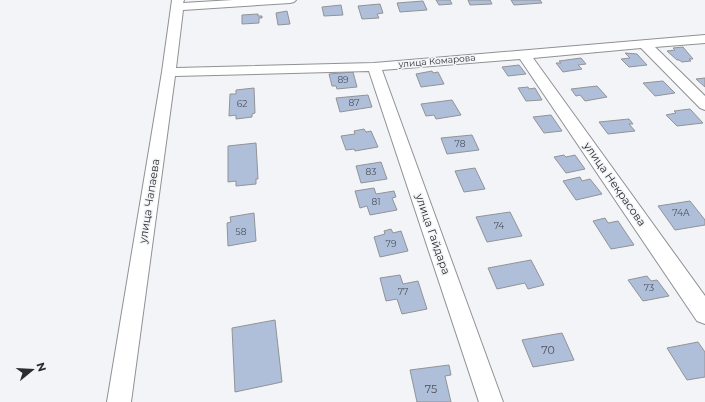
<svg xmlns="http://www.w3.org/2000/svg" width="705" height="402" font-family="Montserrat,sans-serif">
<rect width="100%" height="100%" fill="#f2f4f7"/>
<g fill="#afbfda" stroke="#929396">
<path d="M 436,0 L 450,0 L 452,4 L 439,5 Z"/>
<path d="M 468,0 L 490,0 L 492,4 L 470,5 Z"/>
<path d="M 511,0 L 540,0 L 542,3 L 514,5 Z"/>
<path d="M 423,1 L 427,10 L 400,12 L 397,3 Z"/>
<path d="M 380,4 L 383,13 L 377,14 L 379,18 L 362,19 L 358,6 Z"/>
<path d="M 341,5 L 343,15 L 324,16 L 322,7 Z"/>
<path d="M 287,11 L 290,24 L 278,25 L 276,13 Z"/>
<path d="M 258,14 L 258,16 L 262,16 L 262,18 L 259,18 L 259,23 L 242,24 L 242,15 Z"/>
<path d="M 683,47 L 693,59 L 689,59 L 691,61 L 682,62 L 679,60 L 677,60 L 667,51 L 675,50 L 673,48 Z"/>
<path d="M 625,53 L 637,54 L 647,65 L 629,67 L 621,59 L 630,58 Z"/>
<path d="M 581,58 L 586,64 L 578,65 L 582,69 L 563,72 L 556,63 L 561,63 L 559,61 Z"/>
<path d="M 519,65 L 526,74 L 508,76 L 502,67 Z"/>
<path d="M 432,71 L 433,73 L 438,72 L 444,84 L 421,87 L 416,74 Z"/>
<path d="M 353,72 L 357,87 L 337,89 L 336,86 L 332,86 L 329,74 Z"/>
<path d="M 705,78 L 705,87 L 696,79 Z"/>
<path d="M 663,81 L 675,93 L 655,96 L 643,83 Z"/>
<path d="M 597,86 L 607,97 L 585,101 L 580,95 L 576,96 L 571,89 Z"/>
<path d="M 528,87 L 529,89 L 535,88 L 542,100 L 526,101 L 518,88 Z"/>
<path d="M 254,88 L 255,113 L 252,114 L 252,117 L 236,119 L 236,115 L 229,116 L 230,94 L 236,94 L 236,90 Z"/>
<path d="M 368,95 L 372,107 L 340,112 L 336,98 Z"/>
<path d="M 452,100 L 461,115 L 436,119 L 434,115 L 426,116 L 421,104 Z"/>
<path d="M 690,109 L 703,123 L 677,126 L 666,115 L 676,113 L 674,111 Z"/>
<path d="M 551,115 L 562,131 L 544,133 L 533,117 Z"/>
<path d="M 629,119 L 633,124 L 629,124 L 635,131 L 608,134 L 599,122 Z"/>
<path d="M 364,129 L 366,132 L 371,131 L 378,147 L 355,151 L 354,149 L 346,150 L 341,136 L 355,134 L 354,131 Z"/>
<path d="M 472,135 L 479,150 L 447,154 L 441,138 Z"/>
<path d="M 256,143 L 258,179 L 256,179 L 256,184 L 236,186 L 236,181 L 228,182 L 228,146 Z"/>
<path d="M 564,155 L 566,157 L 575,155 L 585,169 L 566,173 L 554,157 Z"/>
<path d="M 381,162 L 387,179 L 361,183 L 356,166 Z"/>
<path d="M 475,168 L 485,189 L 464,192 L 455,171 Z"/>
<path d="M 580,177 L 582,181 L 590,179 L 602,194 L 576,200 L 563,181 Z"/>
<path d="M 374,188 L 376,194 L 394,191 L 396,197 L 392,198 L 397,210 L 370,215 L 367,206 L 360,208 L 355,191 Z"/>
<path d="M 690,201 L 705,220 L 705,225 L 675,230 L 658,206 Z"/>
<path d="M 510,212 L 522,236 L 487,242 L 476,217 Z"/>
<path d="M 254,213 L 256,241 L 228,246 L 227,223 L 231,222 L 230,217 Z"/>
<path d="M 605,218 L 608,223 L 618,221 L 634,245 L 611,249 L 593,221 Z"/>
<path d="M 391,229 L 393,233 L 401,231 L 408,251 L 380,257 L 374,237 L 385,234 L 384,231 Z"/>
<path d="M 531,260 L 544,285 L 528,289 L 525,283 L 497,289 L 488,268 Z"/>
<path d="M 400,275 L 403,284 L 418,281 L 427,309 L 402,314 L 397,299 L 386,301 L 380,278 Z"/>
<path d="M 647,276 L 651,281 L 657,280 L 669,296 L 643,301 L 628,280 Z"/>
<path d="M 275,320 L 282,382 L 235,392 L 232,328 Z"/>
<path d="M 562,333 L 574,360 L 533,367 L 522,340 Z"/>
<path d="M 698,342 L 705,352 L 705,377 L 687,380 L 667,348 Z"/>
<path d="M 449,365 L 451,375 L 445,376 L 451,402 L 417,402 L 410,370 Z"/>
</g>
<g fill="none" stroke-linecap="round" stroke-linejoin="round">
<defs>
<path id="minor" d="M 172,0 L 184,0 L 183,3 L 233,0 L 296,0 L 294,2 L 290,3 L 183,10 L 176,68 L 374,63 L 705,35 L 705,43 L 655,47 L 705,96 L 705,110 L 700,108 L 641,48 L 533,58 L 705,296 L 705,324 L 697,321 L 520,59 L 382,70 L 503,402 L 479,402 L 369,71 L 175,76 L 131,402 L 107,402 L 162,72 Z"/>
</defs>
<use href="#minor" stroke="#909194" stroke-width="2"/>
<use href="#minor" fill="#fff" fill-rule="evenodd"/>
</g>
<g text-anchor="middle" stroke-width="3" stroke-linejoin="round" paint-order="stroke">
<g font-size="9" fill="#2c2c2e" stroke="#f2f4f7">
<text transform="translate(437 61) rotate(-5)" y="3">улица Комарова</text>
</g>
<g font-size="9" fill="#4d5159">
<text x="343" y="83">89</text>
<text x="354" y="106">87</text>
<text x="242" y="107">62</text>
<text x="460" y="147">78</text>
<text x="371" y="175">83</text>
<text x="376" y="205">81</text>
<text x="681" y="216">74А</text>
<text x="499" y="229">74</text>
<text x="241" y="235">58</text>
<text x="391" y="247">79</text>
<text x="649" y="291">73</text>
<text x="403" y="295">77</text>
</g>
<g font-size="11" fill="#2c2c2e" stroke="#f2f4f7">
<text transform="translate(615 184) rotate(55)" y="4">улица Некрасова</text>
<text transform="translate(149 201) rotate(-81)" y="4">улица Чапаева</text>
<text transform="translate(433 234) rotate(71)" y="4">улица Гайдара</text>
</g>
<g font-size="11" fill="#4d5159">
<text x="548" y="354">70</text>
<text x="431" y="393">75</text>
</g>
</g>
<g transform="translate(32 370) rotate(72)" stroke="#f2f4f7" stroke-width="3" paint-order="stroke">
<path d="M0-3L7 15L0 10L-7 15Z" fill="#2c2c2e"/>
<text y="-6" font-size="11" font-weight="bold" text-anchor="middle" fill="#2c2c2e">N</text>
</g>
</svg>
